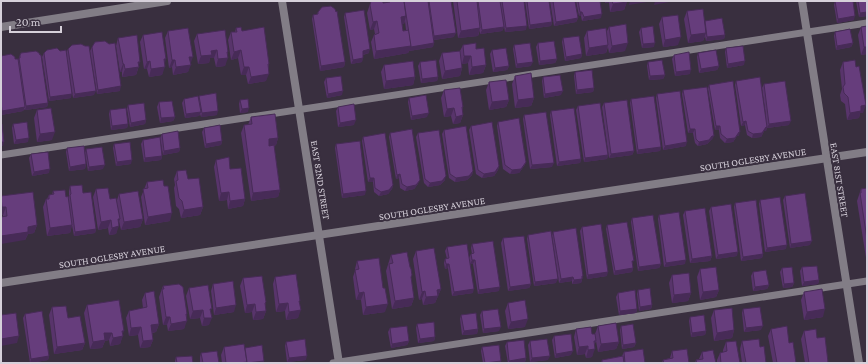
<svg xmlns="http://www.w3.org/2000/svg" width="868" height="364" font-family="'Crimson Pro',serif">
<rect width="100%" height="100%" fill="#392f3f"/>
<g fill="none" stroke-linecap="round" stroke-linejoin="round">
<g stroke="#827d86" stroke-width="7">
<path d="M 1,155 L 867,23"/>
<path d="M 333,363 L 867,281"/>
</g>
<g stroke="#827d86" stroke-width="8">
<path d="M 282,1 L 339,363"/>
<path d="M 802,1 L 859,363"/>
<path d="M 1,27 L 167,1"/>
<path d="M 1,283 L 867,152"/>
</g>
</g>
<g fill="#58346b" fill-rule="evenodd">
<path d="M 371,1 L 383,3 L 389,2 L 389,1 L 451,1 L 454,37 L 434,40 L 433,47 L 409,51 L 408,53 L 374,59 L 371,42 L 374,35 L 375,34 L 374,29 L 370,30 L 367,13 ZM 405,21 L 406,30 L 403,31 L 402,24 L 404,24 Z"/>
<path d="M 453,1 L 500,1 L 504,27 L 502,31 L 480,34 L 480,30 L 478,36 L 458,38 Z"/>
<path d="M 500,1 L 524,1 L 526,30 L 505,32 Z"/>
<path d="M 525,1 L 549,1 L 552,22 L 551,26 L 529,29 Z"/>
<path d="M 550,1 L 575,1 L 578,18 L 576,22 L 554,26 Z"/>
<path d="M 576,1 L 600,1 L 601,18 L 582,21 L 581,16 L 579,16 Z"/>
<path d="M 605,1 L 627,1 L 624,10 L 610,12 L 609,3 L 605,3 Z"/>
<path d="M 835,1 L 854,20 L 837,23 L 834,5 Z"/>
<path d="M 856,1 L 867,1 L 867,16 L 859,17 Z"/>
<path d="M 687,11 L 725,35 L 724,39 L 706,41 L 705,36 L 703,41 L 688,43 L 684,19 Z"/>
<path d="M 318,12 L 345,62 L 344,67 L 320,71 L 312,19 L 313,15 L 317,14 Z"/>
<path d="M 345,13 L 369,53 L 363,55 L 362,62 L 351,64 L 344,17 Z"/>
<path d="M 662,17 L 678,45 L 663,47 L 659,24 Z"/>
<path d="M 609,27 L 625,51 L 609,53 L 608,47 L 606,53 L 586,56 L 584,38 L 587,31 L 606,33 Z"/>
<path d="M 861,27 L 867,54 L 861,55 L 858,35 Z"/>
<path d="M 236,28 L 242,31 L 269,64 L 268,67 L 266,81 L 248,84 L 246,75 L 241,75 L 238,58 L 231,60 L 228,40 L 231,32 L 235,32 Z"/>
<path d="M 641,28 L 654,47 L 642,48 L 639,32 Z"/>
<path d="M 168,31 L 190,63 L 188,72 L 173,75 L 172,67 L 169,68 L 165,38 Z"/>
<path d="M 835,32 L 853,43 L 851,47 L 836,50 L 834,36 Z"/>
<path d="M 197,34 L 228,52 L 225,66 L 216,67 L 214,58 L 210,58 L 209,63 L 198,64 L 194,41 Z"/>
<path d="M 143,35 L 164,64 L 162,75 L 149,77 L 147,69 L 144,69 L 140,42 Z"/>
<path d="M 118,38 L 139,66 L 136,75 L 122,77 L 122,72 L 120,72 L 116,46 Z"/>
<path d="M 563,38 L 582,54 L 581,58 L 565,61 L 562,42 Z"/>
<path d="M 538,43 L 557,59 L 555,63 L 539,65 L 536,47 Z"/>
<path d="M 463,45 L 476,49 L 486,65 L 483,73 L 469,75 L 468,63 L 462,64 L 462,68 L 460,76 L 442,79 L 439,61 L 442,53 L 460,51 Z"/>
<path d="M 514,45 L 531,66 L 516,68 L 513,49 Z"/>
<path d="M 92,47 L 120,91 L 97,94 L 90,51 Z"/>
<path d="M 726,48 L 744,65 L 727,68 L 725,52 Z"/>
<path d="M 68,49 L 94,95 L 73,98 L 66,53 Z"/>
<path d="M 492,50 L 509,66 L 507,70 L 493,72 L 490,54 Z"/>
<path d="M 44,53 L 71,98 L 49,101 L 42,57 Z"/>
<path d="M 698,53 L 719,66 L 717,70 L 699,73 L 697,57 Z"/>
<path d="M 20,55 L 48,103 L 47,107 L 25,110 L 24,109 L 23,111 L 1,115 L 1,56 L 15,59 L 18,61 Z"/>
<path d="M 674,55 L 690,74 L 675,76 L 672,59 Z"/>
<path d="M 420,62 L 438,77 L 437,81 L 421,83 L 418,66 Z"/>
<path d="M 648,62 L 665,75 L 663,79 L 649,80 L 647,66 Z"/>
<path d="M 843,62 L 863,113 L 860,113 L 859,118 L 847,120 L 845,104 L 841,101 L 840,95 L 842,89 L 840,70 Z"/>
<path d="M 867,62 L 867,73 L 866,65 Z"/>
<path d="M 384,65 L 415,77 L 413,85 L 384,89 L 381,72 Z"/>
<path d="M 575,72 L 594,88 L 593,92 L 576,94 L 574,76 Z"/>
<path d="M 515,76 L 534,98 L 531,106 L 515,108 L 512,84 Z"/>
<path d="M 543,77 L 561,95 L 544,98 L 542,81 Z"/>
<path d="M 326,78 L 342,95 L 327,98 L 324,82 Z"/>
<path d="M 736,81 L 766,116 L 762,88 L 764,84 L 789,125 L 767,128 L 767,127 L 766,131 L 764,131 L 761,137 L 752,138 L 747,135 L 745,125 L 741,126 L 735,85 Z"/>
<path d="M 489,82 L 509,100 L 506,107 L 489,110 L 486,90 Z"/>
<path d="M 709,85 L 739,136 L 737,136 L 733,142 L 725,143 L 720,138 L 719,130 L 715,130 L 708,89 Z"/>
<path d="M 444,90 L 463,107 L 462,110 L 463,115 L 460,123 L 453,124 L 451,116 L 444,117 L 441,98 Z"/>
<path d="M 683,90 L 712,140 L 711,140 L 707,144 L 698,146 L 695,143 L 693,133 L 688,133 L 682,94 Z"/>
<path d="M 657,94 L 686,146 L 663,150 L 656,98 Z"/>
<path d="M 199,96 L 217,115 L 201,117 L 200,114 L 199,116 L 185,118 L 182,103 L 184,99 L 199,98 Z"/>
<path d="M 409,98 L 427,117 L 411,120 L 408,102 Z"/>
<path d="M 631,99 L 661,147 L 660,151 L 637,154 L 630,103 Z"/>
<path d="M 240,100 L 248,112 L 240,113 L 239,104 Z"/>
<path d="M 159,102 L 175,117 L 173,121 L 160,123 L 157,107 Z"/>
<path d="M 604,103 L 634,151 L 632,155 L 609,158 L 602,107 Z"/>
<path d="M 128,105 L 146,120 L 145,124 L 130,127 L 127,109 Z"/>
<path d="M 578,106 L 608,155 L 607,159 L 584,162 L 576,110 Z"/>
<path d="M 338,107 L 354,125 L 338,127 L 336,111 Z"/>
<path d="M 37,110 L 52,140 L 37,142 L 34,118 Z"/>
<path d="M 110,110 L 128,124 L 127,128 L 111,130 L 109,114 Z"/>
<path d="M 551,111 L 581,159 L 580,163 L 557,166 L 550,115 Z"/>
<path d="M 524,115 L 552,167 L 530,169 L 523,119 Z"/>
<path d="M 251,117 L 278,138 L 276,145 L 274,146 L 280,190 L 278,197 L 251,201 L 241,133 L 244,125 L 248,125 Z"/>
<path d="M 498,122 L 526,162 L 524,166 L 519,173 L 510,174 L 503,169 L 497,126 Z"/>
<path d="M 13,124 L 28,142 L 14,144 L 12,128 Z"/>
<path d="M 471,126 L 499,166 L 498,170 L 494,176 L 482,178 L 476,174 L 469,130 Z"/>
<path d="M 204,128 L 222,141 L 221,145 L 205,148 L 202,132 Z"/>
<path d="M 444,130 L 473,171 L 472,175 L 467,180 L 455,182 L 449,178 L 442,134 Z"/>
<path d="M 390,133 L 418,184 L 414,189 L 405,191 L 400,188 L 399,178 L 396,179 L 389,137 Z"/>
<path d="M 418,133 L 445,180 L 440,185 L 428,187 L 424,183 L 416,137 Z"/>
<path d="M 162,134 L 180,148 L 179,152 L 163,155 L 160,138 Z"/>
<path d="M 363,137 L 393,185 L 392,189 L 388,194 L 379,196 L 374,192 L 373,182 L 368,182 L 362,141 Z"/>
<path d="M 143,140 L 162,156 L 161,160 L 144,162 L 141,144 Z"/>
<path d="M 114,144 L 131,164 L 116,166 L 113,148 Z"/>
<path d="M 336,144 L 365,195 L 342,198 L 335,148 Z"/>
<path d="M 67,148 L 86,164 L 85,169 L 69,171 L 66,152 Z"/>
<path d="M 86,149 L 103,169 L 88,171 L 85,153 Z"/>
<path d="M 31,154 L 49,173 L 32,176 L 29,158 Z"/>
<path d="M 216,160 L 230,169 L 245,199 L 243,206 L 228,209 L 227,200 L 219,201 L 214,167 Z"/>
<path d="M 177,171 L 188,179 L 203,207 L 200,215 L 181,218 L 179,209 L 176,206 L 174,188 L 175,185 L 174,179 Z"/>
<path d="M 147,182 L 164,186 L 170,221 L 145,225 L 141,197 Z"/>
<path d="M 70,186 L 83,193 L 96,229 L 95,233 L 74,236 L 72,225 L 70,233 L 47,236 L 43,207 L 46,199 L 47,199 L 49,195 L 52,195 L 53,191 L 68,199 L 69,196 L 69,191 Z"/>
<path d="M 867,188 L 867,264 L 857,201 L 861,189 Z"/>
<path d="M 96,189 L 110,199 L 117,200 L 119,194 L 143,219 L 140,227 L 121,230 L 119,221 L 116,234 L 109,235 L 108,228 L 98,230 L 93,197 Z"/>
<path d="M 1,196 L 37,225 L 34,233 L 28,234 L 25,240 L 3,216 L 3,215 L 1,215 Z"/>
<path d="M 785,196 L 810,245 L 790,248 L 783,200 Z"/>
<path d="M 760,200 L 786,249 L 765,252 L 759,204 Z"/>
<path d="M 735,203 L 763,254 L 762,258 L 741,261 L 734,207 Z"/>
<path d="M 711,207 L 737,256 L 716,259 L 709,211 Z"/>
<path d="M 685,211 L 712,256 L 710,261 L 690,263 L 683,215 Z"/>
<path d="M 659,215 L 685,264 L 664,267 L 658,219 Z"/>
<path d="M 632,218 L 661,264 L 659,268 L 638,271 L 631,222 Z"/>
<path d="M 607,225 L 633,264 L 633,268 L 632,272 L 614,275 L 606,229 Z"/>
<path d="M 582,227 L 607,276 L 587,279 L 580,231 Z"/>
<path d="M 553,232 L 583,276 L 581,283 L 572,284 L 572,281 L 559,283 L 552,236 Z"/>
<path d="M 528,235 L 556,283 L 534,286 L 527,239 Z"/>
<path d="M 503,238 L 531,284 L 529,288 L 508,291 L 501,243 Z"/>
<path d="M 472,244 L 499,291 L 478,294 L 473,264 L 470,264 L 473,293 L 452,296 L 448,268 L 445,269 L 444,263 L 445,259 L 447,259 L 445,251 L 447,247 L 469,258 L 471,254 L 472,254 L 471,248 Z"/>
<path d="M 416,251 L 441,289 L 435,303 L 423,305 L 422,299 L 419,300 L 413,259 Z"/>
<path d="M 391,255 L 411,278 L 414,298 L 411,306 L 392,309 L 386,271 Z"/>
<path d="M 357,261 L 385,312 L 363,315 L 361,300 L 356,300 L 353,277 L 355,271 L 355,269 Z"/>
<path d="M 802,267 L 819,280 L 818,284 L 802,286 L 800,271 Z"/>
<path d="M 782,268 L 794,283 L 792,287 L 783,288 L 780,272 Z"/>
<path d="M 700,269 L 719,290 L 716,297 L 700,300 L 697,277 Z"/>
<path d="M 753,272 L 769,285 L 767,289 L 753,291 L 751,276 Z"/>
<path d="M 672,275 L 691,293 L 688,301 L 672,303 L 669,283 Z"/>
<path d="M 275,277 L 300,304 L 298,318 L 286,320 L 285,311 L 276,312 L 273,284 Z"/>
<path d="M 243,278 L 266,302 L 265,305 L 266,311 L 263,319 L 253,320 L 252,312 L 245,313 L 240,286 Z"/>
<path d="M 213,284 L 234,312 L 214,315 L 211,291 Z"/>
<path d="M 163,286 L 187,314 L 184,329 L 168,331 L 167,325 L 163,325 L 159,297 Z"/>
<path d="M 189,288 L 211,311 L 209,325 L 202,326 L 200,318 L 190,319 L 186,296 Z"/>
<path d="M 638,290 L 652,305 L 651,309 L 639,311 L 637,294 Z"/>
<path d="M 804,292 L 823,317 L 804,320 L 801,300 Z"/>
<path d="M 145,293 L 159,324 L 156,332 L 152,333 L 153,340 L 150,347 L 140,348 L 138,335 L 129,336 L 126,318 L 129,311 L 143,308 L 142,300 Z"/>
<path d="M 618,293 L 637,309 L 636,313 L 619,315 L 616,297 Z"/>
<path d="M 508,303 L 525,327 L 508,329 L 505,311 Z"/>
<path d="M 87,305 L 123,334 L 120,344 L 110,346 L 109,340 L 105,341 L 102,348 L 90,349 L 84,313 Z"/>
<path d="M 52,307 L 68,318 L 85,343 L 82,350 L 54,354 L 49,315 Z"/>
<path d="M 743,309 L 761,330 L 744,332 L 742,313 Z"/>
<path d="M 714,310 L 734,330 L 732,338 L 714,341 L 711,318 Z"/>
<path d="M 482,311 L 499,331 L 483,333 L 480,315 Z"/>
<path d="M 25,314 L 49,356 L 48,360 L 30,363 L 23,318 Z"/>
<path d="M 461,315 L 478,329 L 477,334 L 462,335 L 460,319 Z"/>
<path d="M 690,317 L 706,331 L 705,335 L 691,337 L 689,321 Z"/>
<path d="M 417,324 L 435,337 L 434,341 L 418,343 L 416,328 Z"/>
<path d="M 598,326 L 619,342 L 616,349 L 598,352 L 596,341 L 594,346 L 592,357 L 586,358 L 585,354 L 577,355 L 574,337 L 576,329 L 592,334 L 595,334 Z"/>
<path d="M 621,326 L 636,343 L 634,347 L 622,349 L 620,330 Z"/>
<path d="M 390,328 L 409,341 L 407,345 L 391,348 L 388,332 Z"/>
<path d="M 771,329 L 789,343 L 796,363 L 773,363 L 768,336 Z"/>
<path d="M 804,331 L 817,338 L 828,363 L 805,363 L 801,339 Z"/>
<path d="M 554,336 L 571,355 L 555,358 L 552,340 Z"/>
<path d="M 530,341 L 548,360 L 530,362 L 528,345 Z"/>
<path d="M 742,341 L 760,347 L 766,363 L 742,363 L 740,349 Z"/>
<path d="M 286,342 L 306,360 L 287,362 L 285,346 Z"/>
<path d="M 507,342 L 526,358 L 525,362 L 520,363 L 508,363 L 505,346 Z"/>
<path d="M 726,342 L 740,363 L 717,363 L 717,360 L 720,353 L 723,352 L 723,350 Z"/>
<path d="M 224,347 L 245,348 L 264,361 L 263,363 L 222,363 L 221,355 Z"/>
<path d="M 482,347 L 501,363 L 483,363 L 481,351 Z"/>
<path d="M 672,351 L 689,363 L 662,363 L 663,360 L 670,358 Z"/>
<path d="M 624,352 L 645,363 L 601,363 L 602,360 L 622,356 Z"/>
<path d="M 702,352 L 716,363 L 695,363 L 696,360 L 699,359 Z"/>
<path d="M 201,353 L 219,363 L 200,363 L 200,357 Z"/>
<path d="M 176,357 L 193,363 L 175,363 L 175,361 Z"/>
</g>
<g fill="#472b57">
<path d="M 606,1 L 609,1 L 609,3 L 605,3 Z"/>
<path d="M 630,1 L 648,1 L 647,2 L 629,5 Z"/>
<path d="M 655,1 L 674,1 L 654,5 Z"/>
<path d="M 627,2 L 624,10 L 610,12 L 613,4 Z"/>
<path d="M 580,12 L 582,12 L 581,16 L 579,16 Z"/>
<path d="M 867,12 L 867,16 L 859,17 L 860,13 Z"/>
<path d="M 602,14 L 601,18 L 582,21 L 584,17 Z"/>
<path d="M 406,16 L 404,24 L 398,25 L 401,17 Z"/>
<path d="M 855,16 L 854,20 L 837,23 L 838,19 Z"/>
<path d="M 578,18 L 576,22 L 554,26 L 556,22 Z"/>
<path d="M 377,21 L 374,29 L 370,30 L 373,22 Z"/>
<path d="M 552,22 L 551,26 L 529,29 L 530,25 Z"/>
<path d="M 527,26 L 526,30 L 505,32 L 506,28 Z"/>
<path d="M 504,27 L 502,31 L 480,34 L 482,30 Z"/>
<path d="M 480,28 L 478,36 L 458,38 L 461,31 Z"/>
<path d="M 456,33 L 454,37 L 433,40 L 434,36 Z"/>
<path d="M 706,33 L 703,41 L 688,43 L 691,35 Z"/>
<path d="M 725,35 L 724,39 L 706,41 L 707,37 Z"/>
<path d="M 681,37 L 678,45 L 663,47 L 665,40 Z"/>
<path d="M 434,43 L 433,47 L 409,51 L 408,53 L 374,59 L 376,51 L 411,46 Z"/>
<path d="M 628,43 L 625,51 L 609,53 L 612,46 Z"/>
<path d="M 655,43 L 654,47 L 642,48 L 643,44 Z"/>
<path d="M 853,43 L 851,47 L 836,50 L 837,46 Z"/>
<path d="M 608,45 L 606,53 L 586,56 L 589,48 Z"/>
<path d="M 864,47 L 867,47 L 867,54 L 861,55 Z"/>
<path d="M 370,49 L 369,53 L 361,55 L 363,51 Z"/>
<path d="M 217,50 L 214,58 L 210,58 L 209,63 L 198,64 L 201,56 L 211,51 Z"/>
<path d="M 241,50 L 238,58 L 231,60 L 234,52 Z"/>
<path d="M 227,52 L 228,52 L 226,58 L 228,58 L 225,66 L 216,67 L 218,59 Z"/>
<path d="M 582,54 L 581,58 L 565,61 L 566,57 Z"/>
<path d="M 464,56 L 471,56 L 468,63 L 462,64 Z"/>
<path d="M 189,57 L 193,57 L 190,65 Z"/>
<path d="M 363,58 L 362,62 L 351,64 L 353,60 Z"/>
<path d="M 164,59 L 166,59 L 164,67 Z"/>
<path d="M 557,59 L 555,63 L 539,65 L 540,61 Z"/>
<path d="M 172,60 L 175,60 L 172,67 L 169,68 Z"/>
<path d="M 150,61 L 147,69 L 144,69 L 147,62 Z"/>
<path d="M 745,61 L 744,65 L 727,68 L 728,64 Z"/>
<path d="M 138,62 L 140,62 L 136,75 L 122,77 L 125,69 Z"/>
<path d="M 345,62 L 344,67 L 320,71 L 321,66 Z"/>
<path d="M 533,62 L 531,66 L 516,68 L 517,64 Z"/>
<path d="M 123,64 L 124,64 L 122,72 L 120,72 Z"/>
<path d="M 191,65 L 188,72 L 173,75 L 176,67 Z"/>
<path d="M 486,65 L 483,73 L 469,75 L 472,67 Z"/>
<path d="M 509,66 L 507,70 L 493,72 L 495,68 Z"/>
<path d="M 719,66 L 717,70 L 699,73 L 701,69 Z"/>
<path d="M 165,67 L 162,75 L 149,77 L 151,69 Z"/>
<path d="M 244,67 L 249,67 L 246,75 L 241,75 Z"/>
<path d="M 462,68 L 460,76 L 442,79 L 445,71 Z"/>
<path d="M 691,70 L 690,74 L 675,76 L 676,72 Z"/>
<path d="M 269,74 L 266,81 L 248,84 L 251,77 Z"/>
<path d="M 665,75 L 663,79 L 649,80 L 650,76 Z"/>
<path d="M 415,77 L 413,85 L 384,89 L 386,81 Z"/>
<path d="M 438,77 L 437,81 L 421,83 L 422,79 Z"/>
<path d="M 121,86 L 120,91 L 97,94 L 98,90 Z"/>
<path d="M 594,88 L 593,92 L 576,94 L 577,90 Z"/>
<path d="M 96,91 L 94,95 L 73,98 L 75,94 Z"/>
<path d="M 343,91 L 342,95 L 327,98 L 328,94 Z"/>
<path d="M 563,91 L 561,95 L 544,98 L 545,94 Z"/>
<path d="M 72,94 L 71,98 L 49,101 L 50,97 Z"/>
<path d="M 534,98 L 531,106 L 515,108 L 518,100 Z"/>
<path d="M 509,100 L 506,107 L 489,110 L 492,102 Z"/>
<path d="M 48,103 L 47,107 L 25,110 L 26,106 Z"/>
<path d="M 866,105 L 863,113 L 860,113 L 859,118 L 847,120 L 850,113 L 861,106 Z"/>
<path d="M 25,107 L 23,111 L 1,115 L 2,111 Z"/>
<path d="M 249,108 L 248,112 L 240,113 L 242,109 Z"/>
<path d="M 454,108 L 451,116 L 444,117 L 447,109 Z"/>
<path d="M 218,111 L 217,115 L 201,117 L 202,113 Z"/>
<path d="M 201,112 L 199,116 L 185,118 L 186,114 Z"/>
<path d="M 429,113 L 427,117 L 411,120 L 412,116 Z"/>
<path d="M 463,115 L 460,123 L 453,124 L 456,117 Z"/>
<path d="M 175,117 L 173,121 L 160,123 L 161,118 Z"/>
<path d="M 146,120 L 145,124 L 130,127 L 131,123 Z"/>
<path d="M 356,120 L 354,125 L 338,127 L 340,123 Z"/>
<path d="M 746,121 L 745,125 L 741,126 L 743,122 Z"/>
<path d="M 791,121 L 789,125 L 767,128 L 769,124 Z"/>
<path d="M 128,124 L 127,128 L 111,130 L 112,126 Z"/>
<path d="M 716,126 L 720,126 L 719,130 L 715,130 Z"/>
<path d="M 766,127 L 767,127 L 766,131 L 764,131 L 761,137 L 752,138 L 753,134 Z"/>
<path d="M 690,129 L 695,129 L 693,133 L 688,133 Z"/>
<path d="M 55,132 L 52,140 L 37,142 L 40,134 Z"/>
<path d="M 739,132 L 740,132 L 739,136 L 737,136 L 733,142 L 725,143 L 727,139 Z"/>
<path d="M 712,136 L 714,136 L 712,140 L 711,140 L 707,144 L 698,146 L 699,142 Z"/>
<path d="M 29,138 L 28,142 L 14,144 L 16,140 Z"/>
<path d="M 278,138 L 276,145 L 266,147 L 269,139 Z"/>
<path d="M 222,141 L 221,145 L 205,148 L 206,144 Z"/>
<path d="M 1,142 L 4,142 L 3,146 L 1,146 Z"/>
<path d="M 687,142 L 686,146 L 663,150 L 665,146 Z"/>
<path d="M 661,147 L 660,151 L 637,154 L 638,150 Z"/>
<path d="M 180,148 L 179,152 L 163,155 L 164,151 Z"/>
<path d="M 634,151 L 632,155 L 609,158 L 611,154 Z"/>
<path d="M 608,155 L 607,159 L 584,162 L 585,158 Z"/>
<path d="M 162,156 L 161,160 L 144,162 L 145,158 Z"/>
<path d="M 581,159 L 580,163 L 557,166 L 559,162 Z"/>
<path d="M 132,160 L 131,164 L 116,166 L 117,162 Z"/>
<path d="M 526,162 L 524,166 L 519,173 L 510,174 L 512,170 Z"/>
<path d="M 554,163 L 552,167 L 530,169 L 532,165 Z"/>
<path d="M 86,164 L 85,169 L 69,171 L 70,167 Z"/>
<path d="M 105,165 L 103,169 L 88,171 L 89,167 Z"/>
<path d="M 499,166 L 498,170 L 494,176 L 482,178 L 484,174 Z"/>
<path d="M 50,169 L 49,173 L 32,176 L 34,172 Z"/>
<path d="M 473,171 L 472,175 L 467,180 L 455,182 L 456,178 Z"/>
<path d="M 400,174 L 399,178 L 396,179 L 397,175 Z"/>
<path d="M 446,176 L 445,180 L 440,185 L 428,187 L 430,183 Z"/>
<path d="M 370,178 L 374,178 L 373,182 L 368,182 Z"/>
<path d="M 420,180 L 418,184 L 414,189 L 405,191 L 407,187 Z"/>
<path d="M 393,185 L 392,189 L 388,194 L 379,196 L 381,192 Z"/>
<path d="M 280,190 L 278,197 L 251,201 L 253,193 Z"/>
<path d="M 366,191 L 365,195 L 342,198 L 343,194 Z"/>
<path d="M 229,192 L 227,200 L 219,201 L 221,193 Z"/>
<path d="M 245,199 L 243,206 L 228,209 L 230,201 Z"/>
<path d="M 2,207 L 6,207 L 3,215 L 1,215 L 1,211 Z"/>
<path d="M 203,207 L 200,215 L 181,218 L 184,210 Z"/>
<path d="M 172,213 L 170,221 L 145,225 L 148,217 Z"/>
<path d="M 118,219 L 120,219 L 117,227 L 119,226 L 116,234 L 109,235 L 112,228 Z"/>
<path d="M 143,219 L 140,227 L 121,230 L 124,222 Z"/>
<path d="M 111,220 L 108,228 L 98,230 L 101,222 Z"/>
<path d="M 37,225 L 34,233 L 28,234 L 25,240 L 1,244 L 1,236 L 28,227 Z"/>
<path d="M 72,225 L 70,233 L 47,236 L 50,228 Z"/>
<path d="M 96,229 L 95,233 L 74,236 L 75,232 Z"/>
<path d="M 812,241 L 810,245 L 790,248 L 791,244 Z"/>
<path d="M 787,245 L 786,249 L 765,252 L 767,248 Z"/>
<path d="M 738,252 L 737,256 L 716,259 L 718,255 Z"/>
<path d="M 763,254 L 762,258 L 741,261 L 743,257 Z"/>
<path d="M 712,256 L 710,261 L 690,263 L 692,259 Z"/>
<path d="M 472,260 L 475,260 L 473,264 L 470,264 Z"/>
<path d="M 686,260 L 685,264 L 664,267 L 666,263 Z"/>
<path d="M 446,264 L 449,264 L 448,268 L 445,269 Z"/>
<path d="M 661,264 L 659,268 L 638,271 L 639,267 Z"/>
<path d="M 633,268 L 632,272 L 614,275 L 615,271 Z"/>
<path d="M 608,272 L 607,276 L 587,279 L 588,275 Z"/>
<path d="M 582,276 L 583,276 L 581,283 L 572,284 L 574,280 Z"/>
<path d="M 573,277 L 572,281 L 559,283 L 561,279 Z"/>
<path d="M 558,279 L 556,283 L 534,286 L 535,282 Z"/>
<path d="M 819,280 L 818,284 L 802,286 L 804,282 Z"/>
<path d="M 794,283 L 792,287 L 783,288 L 784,284 Z"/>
<path d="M 531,284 L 529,288 L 508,291 L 510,287 Z"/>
<path d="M 769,285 L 767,289 L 753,291 L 755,287 Z"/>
<path d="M 500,287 L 499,291 L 478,294 L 479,290 Z"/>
<path d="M 441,289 L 435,303 L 423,305 L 426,297 L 437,290 Z"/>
<path d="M 474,289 L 473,293 L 452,296 L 454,292 Z"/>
<path d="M 719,290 L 716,297 L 700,300 L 703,292 Z"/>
<path d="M 425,291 L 422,299 L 419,300 L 422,292 Z"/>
<path d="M 364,292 L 361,300 L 356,300 L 359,293 Z"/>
<path d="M 691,293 L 688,301 L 672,303 L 674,295 Z"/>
<path d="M 414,298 L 411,306 L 392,309 L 395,301 Z"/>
<path d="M 288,303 L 285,311 L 276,312 L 279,304 Z"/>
<path d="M 255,304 L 252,312 L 245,313 L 247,305 Z"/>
<path d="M 388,304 L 385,312 L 363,315 L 366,307 Z"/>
<path d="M 236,305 L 234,312 L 214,315 L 216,308 Z"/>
<path d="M 652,305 L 651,309 L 639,311 L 640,307 Z"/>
<path d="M 637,309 L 636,313 L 619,315 L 620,311 Z"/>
<path d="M 825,309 L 823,317 L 804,320 L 807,312 Z"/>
<path d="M 203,310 L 200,318 L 190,319 L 193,311 Z"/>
<path d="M 301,310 L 298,318 L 286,320 L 289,312 Z"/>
<path d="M 266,311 L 263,319 L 253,320 L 256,312 Z"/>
<path d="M 186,314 L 187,314 L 184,321 L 187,321 L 184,329 L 168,331 L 171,324 Z"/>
<path d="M 166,317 L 170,317 L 167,325 L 163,325 Z"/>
<path d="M 204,318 L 212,318 L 209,325 L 202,326 Z"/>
<path d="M 528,319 L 525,327 L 508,329 L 511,322 Z"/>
<path d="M 159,324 L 156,332 L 148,333 L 151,325 Z"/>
<path d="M 763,326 L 761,330 L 744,332 L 746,328 Z"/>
<path d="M 141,327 L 138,335 L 129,336 L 131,328 Z"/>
<path d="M 501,327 L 499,331 L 483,333 L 484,329 Z"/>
<path d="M 478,329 L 477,334 L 462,335 L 464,331 Z"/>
<path d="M 734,330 L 732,338 L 714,341 L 717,333 Z"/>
<path d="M 122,331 L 124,331 L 122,336 L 123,336 L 120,344 L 110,346 L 113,338 Z"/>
<path d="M 706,331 L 705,335 L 691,337 L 692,333 Z"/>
<path d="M 104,333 L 112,333 L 109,340 L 105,341 L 102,348 L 90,349 L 93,342 Z"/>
<path d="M 19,336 L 17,343 L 1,346 L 1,339 Z"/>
<path d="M 435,337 L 434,341 L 418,343 L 420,339 Z"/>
<path d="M 153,340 L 150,347 L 140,348 L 143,341 Z"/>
<path d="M 409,341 L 407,345 L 391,348 L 392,344 Z"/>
<path d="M 619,342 L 616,349 L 598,352 L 601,344 Z"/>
<path d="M 85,343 L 82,350 L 54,354 L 57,347 Z"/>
<path d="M 636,343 L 634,347 L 622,349 L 623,345 Z"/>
<path d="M 588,346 L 585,354 L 577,355 L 579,347 Z"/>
<path d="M 595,349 L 592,357 L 586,358 L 588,350 Z"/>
<path d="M 573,351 L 571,355 L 555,358 L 556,354 Z"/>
<path d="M 49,356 L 48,360 L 30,363 L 31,359 Z"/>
<path d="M 307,356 L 306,360 L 287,362 L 289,358 Z"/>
<path d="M 550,356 L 548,360 L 530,362 L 532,358 Z"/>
<path d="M 526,358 L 525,362 L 520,363 L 509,363 L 509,361 Z"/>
<path d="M 264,361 L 263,363 L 250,363 Z"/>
<path d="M 501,361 L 501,363 L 485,363 Z"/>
</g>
<g fill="#663d7c" stroke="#472b57">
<path d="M 371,1 L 383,1 L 383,3 L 390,2 L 390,1 L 404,1 L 406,16 L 401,17 L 403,31 L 409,30 L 411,46 L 376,51 L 374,35 L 379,33 L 377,21 L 373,22 L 370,5 Z"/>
<path d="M 404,1 L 428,1 L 434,43 L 411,47 L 411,46 Z"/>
<path d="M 429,1 L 451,1 L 456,33 L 434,36 Z"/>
<path d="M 457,1 L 477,1 L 480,28 L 461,31 Z"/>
<path d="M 478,1 L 500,1 L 504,27 L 482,30 Z"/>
<path d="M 502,1 L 524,1 L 527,26 L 506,28 Z"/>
<path d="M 527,1 L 549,1 L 552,22 L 530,25 Z"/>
<path d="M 553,1 L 575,1 L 578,18 L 556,22 Z"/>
<path d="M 578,1 L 600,1 L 602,14 L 584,17 L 582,12 L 580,12 Z"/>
<path d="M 612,1 L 627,1 L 627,2 L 613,4 Z"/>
<path d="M 835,1 L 853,1 L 855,16 L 838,19 Z"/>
<path d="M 858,1 L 867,1 L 867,12 L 860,13 Z"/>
<path d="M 331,6 L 335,9 L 336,12 L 337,11 L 345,62 L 321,66 L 313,15 L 318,14 L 318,12 L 322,7 Z"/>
<path d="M 703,9 L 706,33 L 691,35 L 687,11 Z"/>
<path d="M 364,10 L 370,49 L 363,51 L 363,58 L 353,60 L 345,13 Z"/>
<path d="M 678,15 L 681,37 L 665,40 L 662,17 Z"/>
<path d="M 722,18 L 725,35 L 707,37 L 705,21 Z"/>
<path d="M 626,24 L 628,43 L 612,46 L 609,27 Z"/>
<path d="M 653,26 L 655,43 L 643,44 L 641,28 Z"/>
<path d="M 867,26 L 867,47 L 864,47 L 861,27 Z"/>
<path d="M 241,27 L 242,31 L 264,27 L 269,64 L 268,64 L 269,74 L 251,77 L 249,67 L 244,67 L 241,50 L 234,52 L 231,32 L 237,32 L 236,28 Z"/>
<path d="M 188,28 L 193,57 L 189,57 L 191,65 L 176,67 L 175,60 L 172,60 L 168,31 Z"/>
<path d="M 606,28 L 608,45 L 589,48 L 587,31 Z"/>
<path d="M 850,29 L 853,43 L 837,46 L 835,32 Z"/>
<path d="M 225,30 L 228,52 L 227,52 L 228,58 L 218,59 L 217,50 L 211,51 L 212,55 L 201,56 L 197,34 Z"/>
<path d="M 162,32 L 166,59 L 164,59 L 165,67 L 151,69 L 150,61 L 147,62 L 143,35 Z"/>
<path d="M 137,35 L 140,62 L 138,62 L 139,67 L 125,69 L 124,64 L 123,64 L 118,38 Z"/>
<path d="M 579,36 L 582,54 L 566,57 L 563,38 Z"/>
<path d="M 105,41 L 109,44 L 115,43 L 121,86 L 98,90 L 92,47 L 95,42 Z"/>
<path d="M 554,41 L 557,59 L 540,61 L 538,43 Z"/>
<path d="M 476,43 L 476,49 L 484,48 L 486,65 L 472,67 L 471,56 L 464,56 L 463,45 Z"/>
<path d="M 530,43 L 533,62 L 517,64 L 514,45 Z"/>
<path d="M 81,44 L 85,46 L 89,46 L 96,91 L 75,94 L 68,49 L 72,45 Z"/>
<path d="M 743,46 L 745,61 L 728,64 L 726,48 Z"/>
<path d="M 57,48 L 60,51 L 66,50 L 72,94 L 50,97 L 44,53 L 47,50 Z"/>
<path d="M 506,48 L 509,66 L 495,68 L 492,50 Z"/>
<path d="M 716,50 L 719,66 L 701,69 L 698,53 Z"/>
<path d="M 36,51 L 39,53 L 40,55 L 41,55 L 48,103 L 26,106 L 19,58 L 20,58 L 20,55 L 21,53 Z"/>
<path d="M 460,51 L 462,68 L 445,71 L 442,53 Z"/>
<path d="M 689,52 L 691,70 L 676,72 L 674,55 Z"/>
<path d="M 11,54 L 15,57 L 15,59 L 18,59 L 25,107 L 2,111 L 1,102 L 1,56 Z"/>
<path d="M 436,60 L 438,77 L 422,79 L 420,62 Z"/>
<path d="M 662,60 L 665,75 L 650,76 L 648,62 Z"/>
<path d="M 855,60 L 856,67 L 859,66 L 866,105 L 861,106 L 861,111 L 850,113 L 848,97 L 844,93 L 843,87 L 845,84 L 843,62 Z"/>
<path d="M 413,61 L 415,77 L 386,81 L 384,65 Z"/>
<path d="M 592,70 L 594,88 L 577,90 L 575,72 Z"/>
<path d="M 531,73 L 534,98 L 518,100 L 515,76 Z"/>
<path d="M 560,75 L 563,91 L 545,94 L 543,77 Z"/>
<path d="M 341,76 L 343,91 L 328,94 L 326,78 Z"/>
<path d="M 760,77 L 767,127 L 766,127 L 762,133 L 753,134 L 748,131 L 746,121 L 743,122 L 736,81 Z"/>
<path d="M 506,80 L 509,100 L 492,102 L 489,82 Z"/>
<path d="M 733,81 L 740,132 L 739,132 L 735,138 L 727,139 L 721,134 L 720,126 L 716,126 L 709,85 Z"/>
<path d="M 785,81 L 791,121 L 769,124 L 764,84 Z"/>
<path d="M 707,87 L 714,136 L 712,136 L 709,140 L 699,142 L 696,139 L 695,129 L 690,129 L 683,90 Z"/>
<path d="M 460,88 L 463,107 L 462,107 L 463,115 L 456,117 L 454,108 L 447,109 L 444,90 Z"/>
<path d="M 680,91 L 687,142 L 665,146 L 657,94 Z"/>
<path d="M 216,93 L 218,111 L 202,113 L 199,96 Z"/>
<path d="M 426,95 L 429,113 L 412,116 L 409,98 Z"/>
<path d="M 198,96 L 201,112 L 186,114 L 184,99 Z"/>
<path d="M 654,96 L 661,147 L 638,150 L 631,99 Z"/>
<path d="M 248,99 L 249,108 L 242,109 L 240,100 Z"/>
<path d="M 627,100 L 634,151 L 611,154 L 604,103 Z"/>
<path d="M 172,101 L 175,117 L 161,118 L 159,102 Z"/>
<path d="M 144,103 L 146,120 L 131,123 L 128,105 Z"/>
<path d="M 600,103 L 608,155 L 585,158 L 578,106 Z"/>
<path d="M 354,104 L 356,120 L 340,123 L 338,107 Z"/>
<path d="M 51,108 L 55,132 L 40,134 L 37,110 Z"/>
<path d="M 126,108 L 128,124 L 112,126 L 110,110 Z"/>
<path d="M 574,108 L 581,159 L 559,162 L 551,111 Z"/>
<path d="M 546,112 L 554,163 L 532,165 L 524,115 Z"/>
<path d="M 275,114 L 278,138 L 269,139 L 269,146 L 274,145 L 280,190 L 253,193 L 244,125 L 252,124 L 251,117 Z"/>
<path d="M 519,118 L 526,162 L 521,169 L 512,170 L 505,165 L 498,122 Z"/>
<path d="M 27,122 L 29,138 L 16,140 L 13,124 Z"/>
<path d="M 492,122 L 499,166 L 495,172 L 484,174 L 478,170 L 471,126 Z"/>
<path d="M 1,124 L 2,124 L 4,142 L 1,142 Z"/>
<path d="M 220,125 L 222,141 L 206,144 L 204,128 Z"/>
<path d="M 466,126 L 473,171 L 469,176 L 456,178 L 450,174 L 444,130 Z"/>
<path d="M 412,129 L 420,180 L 416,185 L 407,187 L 402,184 L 400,174 L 397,175 L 390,133 Z"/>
<path d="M 439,130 L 446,176 L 442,181 L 430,183 L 425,179 L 418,133 Z"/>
<path d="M 178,131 L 180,148 L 164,151 L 162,134 Z"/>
<path d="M 385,133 L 393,185 L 389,190 L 381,192 L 375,188 L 374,178 L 370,178 L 363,137 Z"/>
<path d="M 160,137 L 162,156 L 145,158 L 143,140 Z"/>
<path d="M 360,141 L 366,191 L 343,194 L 336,144 Z"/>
<path d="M 130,142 L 132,160 L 117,162 L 114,144 Z"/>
<path d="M 84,146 L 86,164 L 70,167 L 67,148 Z"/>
<path d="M 102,147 L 105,165 L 89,167 L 86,149 Z"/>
<path d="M 48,152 L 50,169 L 34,172 L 31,154 Z"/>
<path d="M 229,157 L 230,169 L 241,168 L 245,199 L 230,201 L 229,192 L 221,193 L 216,160 Z"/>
<path d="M 186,170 L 188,179 L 199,178 L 203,207 L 184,210 L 182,201 L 179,198 L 176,181 L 178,180 L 177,171 Z"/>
<path d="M 163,180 L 164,186 L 168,186 L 172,213 L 148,217 L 143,189 L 148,188 L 147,182 Z"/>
<path d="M 82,185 L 83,193 L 91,192 L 96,229 L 75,232 L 70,195 L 71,194 L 70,186 Z"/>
<path d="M 108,188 L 110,199 L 116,198 L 120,219 L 118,219 L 119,226 L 112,228 L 111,220 L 101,222 L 96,189 Z"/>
<path d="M 867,188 L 867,239 L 860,193 L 861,193 L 861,189 Z"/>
<path d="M 65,190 L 66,197 L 68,196 L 72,225 L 50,228 L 46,199 L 49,199 L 49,195 L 54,194 L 53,191 Z"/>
<path d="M 138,191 L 143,219 L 124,222 L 119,194 Z"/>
<path d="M 33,192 L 37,225 L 28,227 L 28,232 L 1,236 L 1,217 L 7,216 L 6,207 L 2,207 L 1,196 Z"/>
<path d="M 805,193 L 812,241 L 791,244 L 785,196 Z"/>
<path d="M 780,197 L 787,245 L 767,248 L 760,200 Z"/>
<path d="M 756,200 L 763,254 L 743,257 L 735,203 Z"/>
<path d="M 731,204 L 738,252 L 718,255 L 711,207 Z"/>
<path d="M 705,208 L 712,256 L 692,259 L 685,211 Z"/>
<path d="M 679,212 L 686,260 L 666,263 L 659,215 Z"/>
<path d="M 653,215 L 661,264 L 639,267 L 632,218 Z"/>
<path d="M 627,222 L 634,261 L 632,261 L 633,268 L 615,271 L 607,225 Z"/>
<path d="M 601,224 L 608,272 L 588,275 L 582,227 Z"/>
<path d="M 576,228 L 583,276 L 582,276 L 582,279 L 574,280 L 573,277 L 561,279 L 553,232 Z"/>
<path d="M 551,231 L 558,279 L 535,282 L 528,235 Z"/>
<path d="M 524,236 L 531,284 L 510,287 L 503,238 Z"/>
<path d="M 493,241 L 500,287 L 479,290 L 475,260 L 472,260 L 471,254 L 474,253 L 472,244 Z"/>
<path d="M 467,244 L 474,289 L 454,292 L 449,264 L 446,264 L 445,259 L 449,258 L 447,247 Z"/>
<path d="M 434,248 L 441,289 L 437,290 L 438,296 L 426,297 L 425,291 L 422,292 L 416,251 Z"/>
<path d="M 407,252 L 410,267 L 411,269 L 412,275 L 411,277 L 414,298 L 395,301 L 389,264 L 393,263 L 391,255 Z"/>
<path d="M 379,258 L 383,288 L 385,288 L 388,304 L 366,307 L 364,292 L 359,293 L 355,270 L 359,269 L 357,261 Z"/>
<path d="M 817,266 L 819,280 L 804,282 L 802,267 Z"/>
<path d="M 716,267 L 719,290 L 703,292 L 700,269 Z"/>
<path d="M 792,267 L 794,283 L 784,284 L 782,268 Z"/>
<path d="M 766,270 L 769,285 L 755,287 L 753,272 Z"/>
<path d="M 689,273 L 691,293 L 674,295 L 672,275 Z"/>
<path d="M 296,274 L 300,301 L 299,301 L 301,310 L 289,312 L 288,303 L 279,304 L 275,277 Z"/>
<path d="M 262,276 L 266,302 L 265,303 L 266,311 L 256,312 L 255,304 L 247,305 L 243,278 Z"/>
<path d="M 233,281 L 236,305 L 216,308 L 213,284 Z"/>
<path d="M 179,284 L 183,287 L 187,314 L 186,314 L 187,321 L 171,324 L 170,317 L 166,317 L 162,289 L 164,289 L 163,286 Z"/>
<path d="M 208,285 L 212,309 L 210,309 L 212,318 L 204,318 L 203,310 L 193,311 L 189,288 Z"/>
<path d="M 650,288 L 652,305 L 640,307 L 638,290 Z"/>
<path d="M 822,289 L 825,309 L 807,312 L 804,292 Z"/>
<path d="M 635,290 L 637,309 L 620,311 L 618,293 Z"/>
<path d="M 154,291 L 159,324 L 151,325 L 153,340 L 143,341 L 141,327 L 131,328 L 129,311 L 147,307 L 145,293 Z"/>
<path d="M 119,300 L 124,331 L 122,331 L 123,336 L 113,338 L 112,333 L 104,333 L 105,340 L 93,342 L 87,305 Z"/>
<path d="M 525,300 L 528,319 L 511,322 L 508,303 Z"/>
<path d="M 66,306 L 68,318 L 80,316 L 85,343 L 57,347 L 52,307 Z"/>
<path d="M 760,307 L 763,326 L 746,328 L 743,309 Z"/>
<path d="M 732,308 L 734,330 L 717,333 L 714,310 Z"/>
<path d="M 498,309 L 501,327 L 484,329 L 482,311 Z"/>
<path d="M 42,311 L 49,356 L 31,359 L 25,314 Z"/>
<path d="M 16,313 L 19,336 L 1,339 L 1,315 Z"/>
<path d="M 476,313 L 478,329 L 464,331 L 461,315 Z"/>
<path d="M 704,315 L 706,331 L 692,333 L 690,317 Z"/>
<path d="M 434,322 L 435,337 L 420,339 L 417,324 Z"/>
<path d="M 616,323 L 619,342 L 601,344 L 598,326 Z"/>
<path d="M 633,324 L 636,343 L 623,345 L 621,326 Z"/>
<path d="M 407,326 L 409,341 L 392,344 L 390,328 Z"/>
<path d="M 787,326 L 789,343 L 793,342 L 796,363 L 777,363 L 771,329 Z"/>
<path d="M 591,327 L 592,334 L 595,334 L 596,341 L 594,341 L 595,349 L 588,350 L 588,346 L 579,347 L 576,329 Z"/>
<path d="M 816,329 L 817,338 L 825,337 L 828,362 L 825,363 L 809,363 L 804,331 Z"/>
<path d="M 571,334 L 573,351 L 556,354 L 554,336 Z"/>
<path d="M 305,339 L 307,356 L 289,358 L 286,342 Z"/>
<path d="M 547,339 L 550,356 L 532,358 L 530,341 Z"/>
<path d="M 759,339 L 760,347 L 764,346 L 766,363 L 746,363 L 742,341 Z"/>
<path d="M 524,340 L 526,358 L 509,361 L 507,342 Z"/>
<path d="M 736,341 L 740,363 L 721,363 L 720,353 L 727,351 L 726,342 Z"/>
<path d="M 244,344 L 247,362 L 239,363 L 226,363 L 224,347 Z"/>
<path d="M 262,345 L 264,361 L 247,363 L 247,362 L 245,348 Z"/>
<path d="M 499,345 L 501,361 L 485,363 L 482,347 Z"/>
<path d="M 643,349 L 645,363 L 625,363 L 624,352 Z"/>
<path d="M 687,349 L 689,363 L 664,363 L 663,360 L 673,358 L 672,351 Z"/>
<path d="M 713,350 L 716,363 L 697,363 L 696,360 L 703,359 L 702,352 Z"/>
<path d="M 217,351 L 219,363 L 203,363 L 201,353 Z"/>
<path d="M 192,356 L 193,363 L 177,363 L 176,357 Z"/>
<path d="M 623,356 L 624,363 L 602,363 L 602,360 Z"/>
</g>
<g text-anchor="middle" stroke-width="4" stroke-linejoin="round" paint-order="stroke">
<g font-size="10" fill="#d6d0da" stroke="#392f3f">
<text transform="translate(753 159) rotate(-9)" y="4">SOUTH OGLESBY AVENUE</text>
<text transform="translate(321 180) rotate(81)" y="4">EAST 82ND STREET</text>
<text transform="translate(840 180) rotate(81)" y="4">EAST 81ST STREET</text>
<text transform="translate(432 208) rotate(-9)" y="4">SOUTH OGLESBY AVENUE</text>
<text transform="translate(112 256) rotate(-9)" y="4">SOUTH OGLESBY AVENUE</text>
</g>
</g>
<rect width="868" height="364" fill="none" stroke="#d6d0da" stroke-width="4"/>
<path d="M10 26v6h51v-6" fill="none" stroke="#d6d0da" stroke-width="2"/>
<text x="16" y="26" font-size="12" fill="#d6d0da" stroke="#392f3f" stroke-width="3" paint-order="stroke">20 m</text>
</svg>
